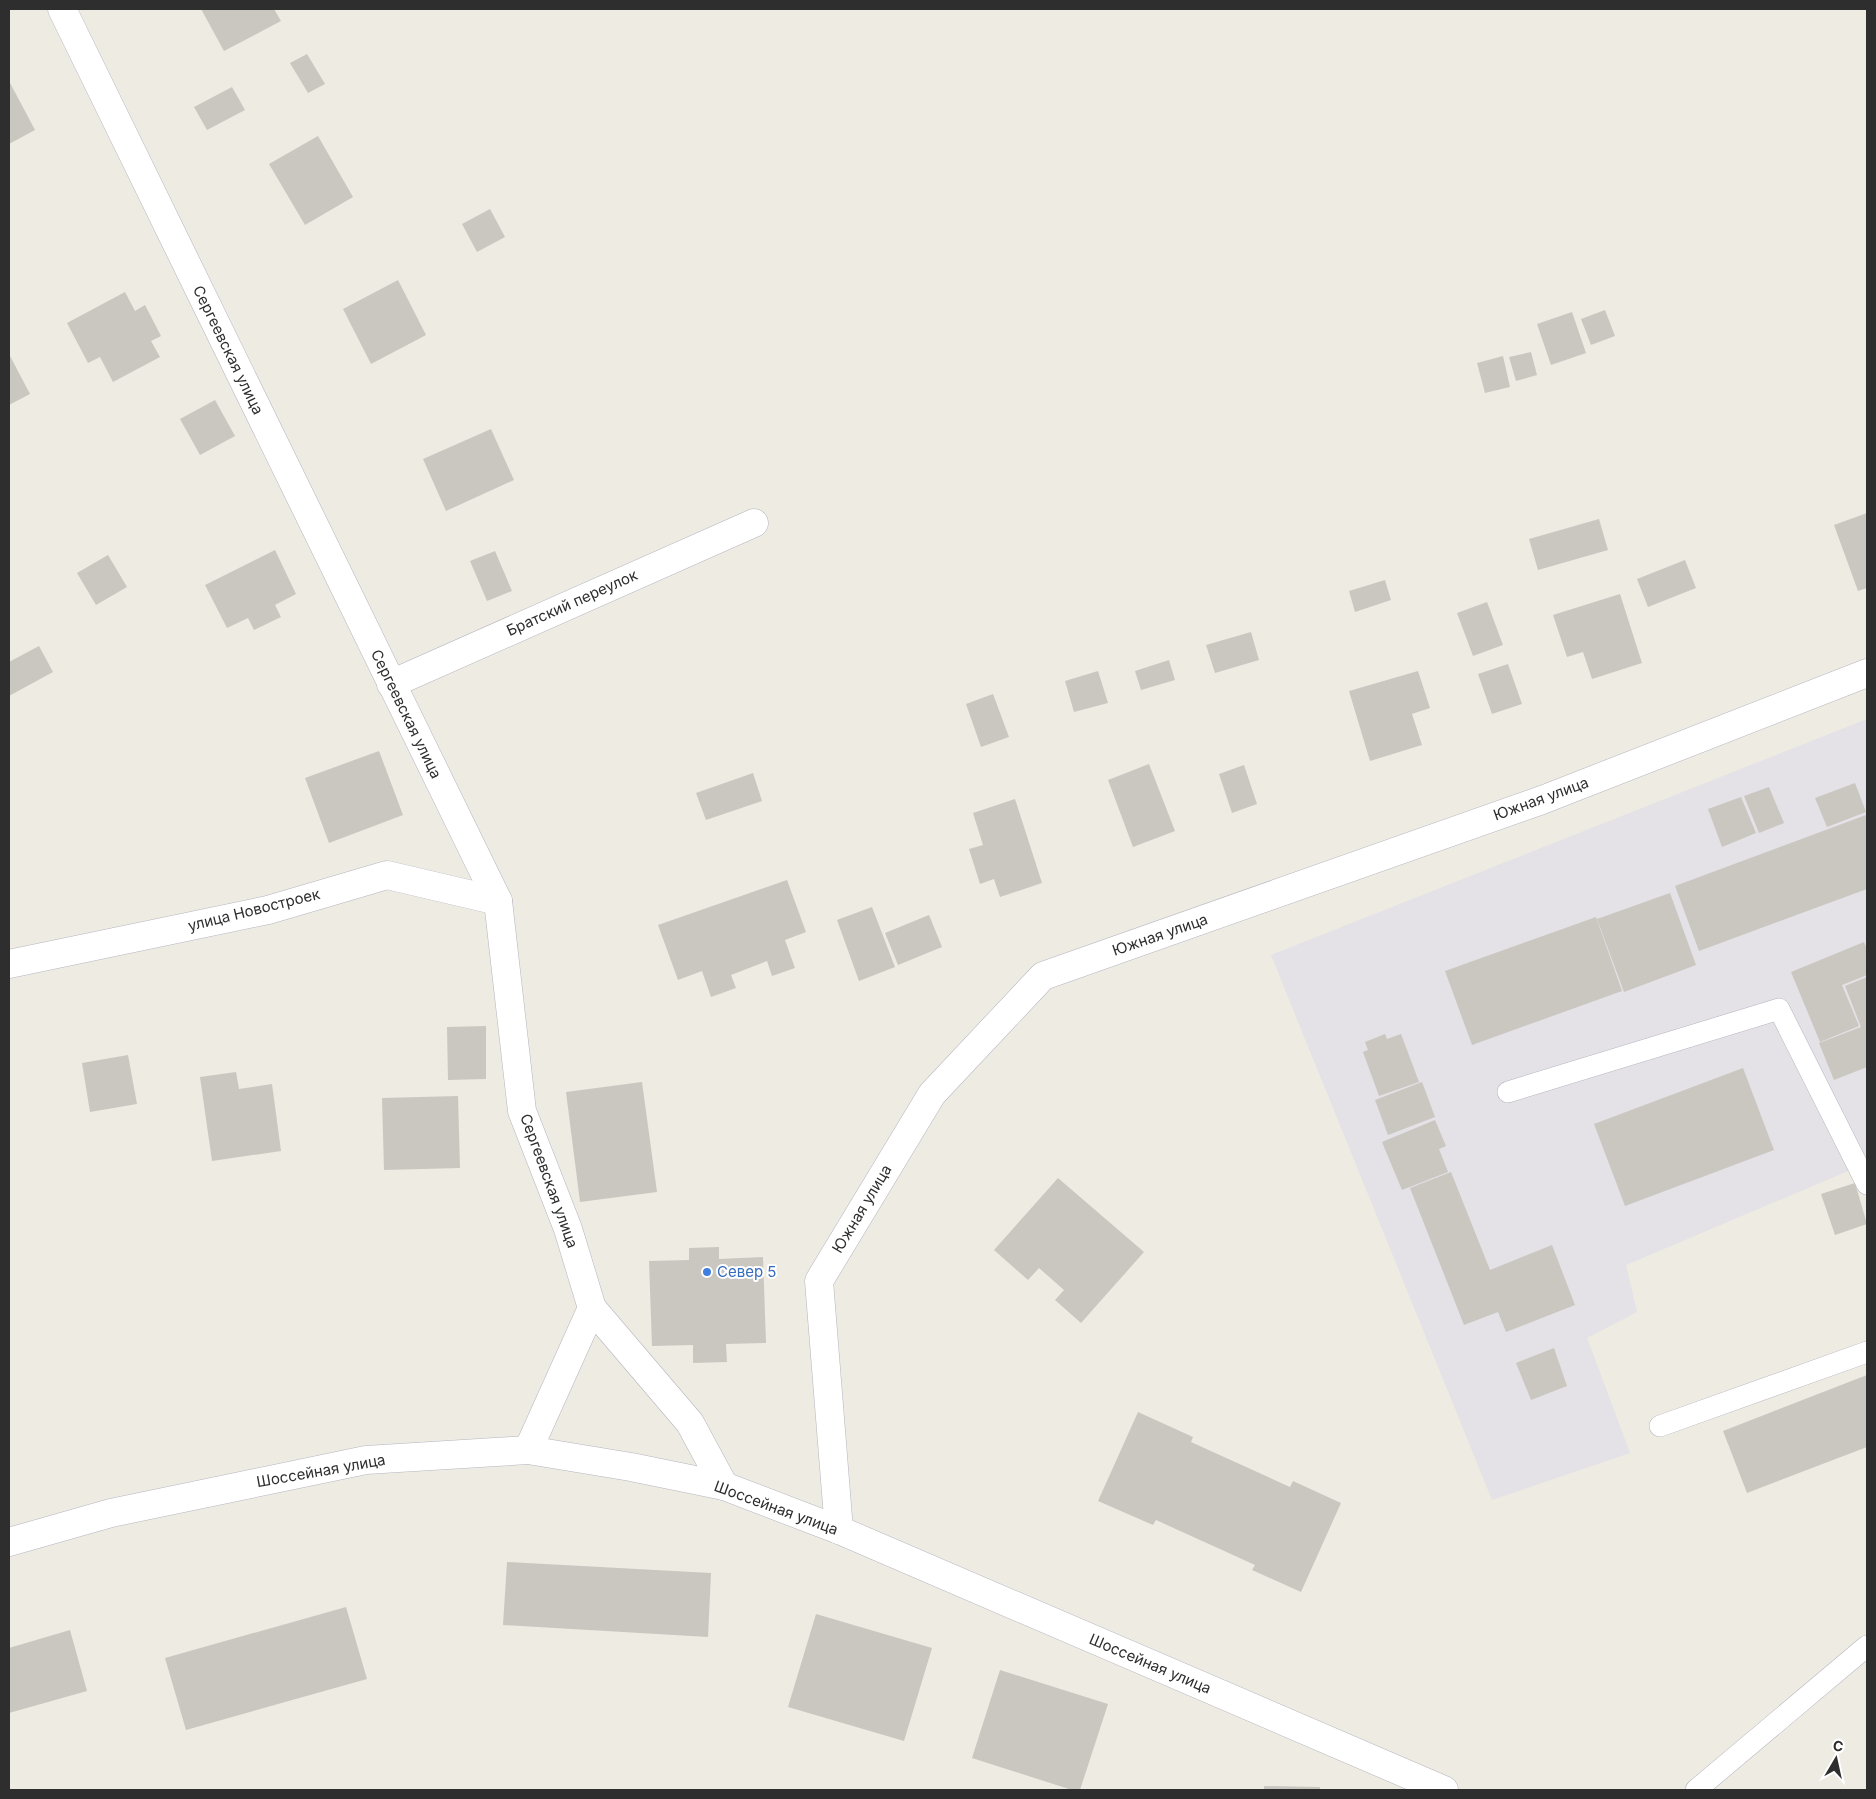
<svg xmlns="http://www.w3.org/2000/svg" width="1876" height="1799" font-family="Inter,sans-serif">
<rect width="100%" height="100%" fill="#edebe2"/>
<path fill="#e4e1e7" d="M 1867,719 L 1867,1163 L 1626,1265 L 1637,1312 L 1587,1338 L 1630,1453 L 1492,1500 L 1271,955 Z"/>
<g fill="#cac7c1">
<path d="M 201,9 L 274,9 L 281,21 L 224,51 Z"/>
<path d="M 307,54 L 325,84 L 308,93 L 290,63 Z"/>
<path d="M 9,81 L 35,130 L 9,144 Z"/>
<path d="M 232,87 L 245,110 L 207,130 L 194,107 Z"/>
<path d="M 318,136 L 353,197 L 305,225 L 269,164 Z"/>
<path d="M 490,209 L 505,237 L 477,252 L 462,224 Z"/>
<path d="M 398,280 L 426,335 L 371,364 L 343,309 Z"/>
<path d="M 125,292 L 135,311 L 145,305 L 161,336 L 151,341 L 160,357 L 113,382 L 100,357 L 88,363 L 67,323 Z"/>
<path d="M 1605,310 L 1615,336 L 1591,345 L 1581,319 Z"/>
<path d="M 1572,312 L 1586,353 L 1551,365 L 1537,324 Z"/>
<path d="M 1531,352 L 1537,375 L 1516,381 L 1509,357 Z"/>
<path d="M 9,354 L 30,394 L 9,405 Z"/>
<path d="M 1503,356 L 1510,387 L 1485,393 L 1477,363 Z"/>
<path d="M 215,400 L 235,436 L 200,455 L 180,419 Z"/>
<path d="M 491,429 L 514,480 L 446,511 L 423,459 Z"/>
<path d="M 1867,513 L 1867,588 L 1858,591 L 1834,525 Z"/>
<path d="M 1599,519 L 1608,550 L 1538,570 L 1529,539 Z"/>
<path d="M 275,550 L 296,594 L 275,605 L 281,617 L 254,630 L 248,618 L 227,628 L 205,585 Z"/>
<path d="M 495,551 L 512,591 L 487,601 L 470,561 Z"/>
<path d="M 108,555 L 127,587 L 96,605 L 77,573 Z"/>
<path d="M 1685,560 L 1696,588 L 1648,607 L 1637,579 Z"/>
<path d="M 1385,580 L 1391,600 L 1355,612 L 1349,591 Z"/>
<path d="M 1620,594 L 1642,663 L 1592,679 L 1583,652 L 1567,657 L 1553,615 Z"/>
<path d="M 1487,602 L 1503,645 L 1473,656 L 1457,613 Z"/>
<path d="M 1251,632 L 1259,660 L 1215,673 L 1206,645 Z"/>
<path d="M 39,646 L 53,672 L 9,696 L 9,662 Z"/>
<path d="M 1169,660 L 1175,680 L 1141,690 L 1135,671 Z"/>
<path d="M 1508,664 L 1522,704 L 1492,714 L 1478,674 Z"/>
<path d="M 1098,671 L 1108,703 L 1074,712 L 1065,681 Z"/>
<path d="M 1418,671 L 1430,708 L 1412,714 L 1422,745 L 1370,761 L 1349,691 Z"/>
<path d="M 993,694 L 1009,737 L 981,747 L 966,704 Z"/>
<path d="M 379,751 L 403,815 L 329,843 L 305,778 Z"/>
<path d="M 1149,764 L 1175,831 L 1133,847 L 1108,780 Z"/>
<path d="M 1244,765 L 1257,804 L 1232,813 L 1219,774 Z"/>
<path d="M 753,773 L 762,801 L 706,820 L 696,793 Z"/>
<path d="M 1855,783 L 1866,812 L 1827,827 L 1815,798 Z"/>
<path d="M 1769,787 L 1784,823 L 1759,833 L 1744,796 Z"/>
<path d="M 1741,797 L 1756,833 L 1722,847 L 1708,809 Z"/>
<path d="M 1015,799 L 1042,883 L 1000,897 L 994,879 L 980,884 L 969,849 L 983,845 L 973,813 Z"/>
<path d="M 1866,815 L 1867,889 L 1699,951 L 1675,886 Z"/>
<path d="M 787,880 L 806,932 L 785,940 L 795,968 L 772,976 L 767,961 L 731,975 L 736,988 L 711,997 L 702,971 L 678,980 L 658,925 Z"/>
<path d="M 1670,893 L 1696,965 L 1624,992 L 1597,919 Z"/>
<path d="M 872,907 L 895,967 L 859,981 L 837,920 Z"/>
<path d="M 929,915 L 942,947 L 898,965 L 885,933 Z"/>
<path d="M 1596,917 L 1622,991 L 1472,1045 L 1445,971 Z"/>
<path d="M 1864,942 L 1867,949 L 1867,975 L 1842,985 L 1859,1026 L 1820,1042 L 1791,972 Z"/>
<path d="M 1867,977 L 1867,1067 L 1834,1080 L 1819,1043 L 1861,1027 L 1845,986 Z"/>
<path d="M 486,1026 L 486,1079 L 448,1080 L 447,1027 Z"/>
<path d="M 1385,1034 L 1387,1039 L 1401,1034 L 1419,1082 L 1379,1096 L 1363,1052 L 1368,1050 L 1365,1042 Z"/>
<path d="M 128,1055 L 137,1104 L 90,1112 L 82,1063 Z"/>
<path d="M 1743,1068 L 1774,1150 L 1625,1206 L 1594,1124 Z"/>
<path d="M 236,1072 L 239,1089 L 272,1084 L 281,1151 L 212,1161 L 200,1077 Z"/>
<path d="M 642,1082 L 657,1192 L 580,1202 L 566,1092 Z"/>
<path d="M 1422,1082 L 1435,1117 L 1388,1135 L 1375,1100 Z"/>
<path d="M 458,1096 L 460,1168 L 384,1170 L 382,1098 Z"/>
<path d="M 1435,1120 L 1446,1146 L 1439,1149 L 1448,1172 L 1402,1190 L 1382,1142 Z"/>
<path d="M 1451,1172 L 1490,1270 L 1552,1245 L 1575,1305 L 1506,1332 L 1498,1312 L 1464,1325 L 1410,1188 Z"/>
<path d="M 1058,1178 L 1144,1252 L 1081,1323 L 1055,1300 L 1064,1290 L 1039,1268 L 1028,1280 L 994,1250 Z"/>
<path d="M 1855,1183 L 1867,1224 L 1835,1235 L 1821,1194 Z"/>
<path d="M 719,1247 L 719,1259 L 763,1257 L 766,1343 L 726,1344 L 727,1362 L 693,1363 L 693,1345 L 652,1346 L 649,1261 L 689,1260 L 689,1248 Z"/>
<path d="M 1554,1348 L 1567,1386 L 1531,1400 L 1516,1363 Z"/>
<path d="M 1867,1375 L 1867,1447 L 1747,1493 L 1723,1431 Z"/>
<path d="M 1138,1412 L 1193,1437 L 1191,1442 L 1290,1487 L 1293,1481 L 1341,1503 L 1301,1592 L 1252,1570 L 1255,1565 L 1156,1520 L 1153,1525 L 1098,1501 Z"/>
<path d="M 507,1562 L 711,1573 L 708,1637 L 503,1625 Z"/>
<path d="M 346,1607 L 367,1679 L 186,1730 L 165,1658 Z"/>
<path d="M 816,1614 L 932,1648 L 904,1741 L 788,1707 Z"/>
<path d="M 70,1630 L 87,1691 L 9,1713 L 9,1648 Z"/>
<path d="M 1000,1670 L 1108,1704 L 1080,1790 L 1072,1790 L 972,1758 Z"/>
<path d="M 1264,1786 L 1320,1787 L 1320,1790 L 1264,1790 Z"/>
</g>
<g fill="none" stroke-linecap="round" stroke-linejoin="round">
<defs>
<g id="lane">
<path d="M 1508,1092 L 1779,1009 L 1867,1184"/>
<path d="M 1660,1426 L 1867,1352"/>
<path d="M 1696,1790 L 1867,1646"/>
</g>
<g id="street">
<path d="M 62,9 L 498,901 L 522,1111 L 568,1229 L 592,1308 L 528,1450"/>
<path d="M 391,684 L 754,523"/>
<path d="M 9,964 L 268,910 L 387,875 L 498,901"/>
<path d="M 592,1308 L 690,1423 L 724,1486"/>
<path d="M 839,1530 L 819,1281 L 932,1094 L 1043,976 L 1542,800 L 1867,673"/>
</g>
<path id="secondary" d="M 9,1542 L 111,1513 L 366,1460 L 528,1450 L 631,1467 L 724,1486 L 839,1530 L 1444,1790"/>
</defs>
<use href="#lane" stroke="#b5b5c0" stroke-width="22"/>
<use href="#street" stroke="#b5b5c0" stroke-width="29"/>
<use href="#secondary" stroke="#b5b5c0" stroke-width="29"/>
<use href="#lane" stroke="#fff" stroke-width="21"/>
<use href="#street" stroke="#fff" stroke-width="28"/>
<use href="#secondary" stroke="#fff" stroke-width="28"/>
</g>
<circle fill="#3f7fe0" stroke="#fff" stroke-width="2" cx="707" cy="1272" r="5"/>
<g text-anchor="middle" stroke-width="4" stroke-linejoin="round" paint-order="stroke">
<g font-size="15" fill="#2e2e2e" stroke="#fff">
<text transform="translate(228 350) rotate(64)" y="5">Сергеевская улица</text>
<text transform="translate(572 603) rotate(-24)" y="5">Братский переулок</text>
<text transform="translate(406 714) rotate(64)" y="5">Сергеевская улица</text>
<text transform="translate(1541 799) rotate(-20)" y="5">Южная улица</text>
<text transform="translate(254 910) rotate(-14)" y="5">улица Новостроек</text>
<text transform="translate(1160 935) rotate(-19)" y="5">Южная улица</text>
<text transform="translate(549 1181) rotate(70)" y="5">Сергеевская улица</text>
<text transform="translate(862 1209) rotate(-59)" y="5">Южная улица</text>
<text transform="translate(321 1471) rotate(-10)" y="5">Шоссейная улица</text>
<text transform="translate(776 1508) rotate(20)" y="5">Шоссейная улица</text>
<text transform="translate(1150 1664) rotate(23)" y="5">Шоссейная улица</text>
</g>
<g font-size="15" fill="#366cbe" stroke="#fff" text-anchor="start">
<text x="717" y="1277">Север 5</text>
</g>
</g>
<rect width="1876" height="1799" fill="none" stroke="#2e2e2e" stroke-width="20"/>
<g transform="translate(1836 1759) rotate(9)" stroke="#ffffff" stroke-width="4" paint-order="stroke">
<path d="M0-4L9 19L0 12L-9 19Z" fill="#2e2e2e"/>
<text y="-8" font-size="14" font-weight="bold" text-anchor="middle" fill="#2e2e2e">С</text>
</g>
</svg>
